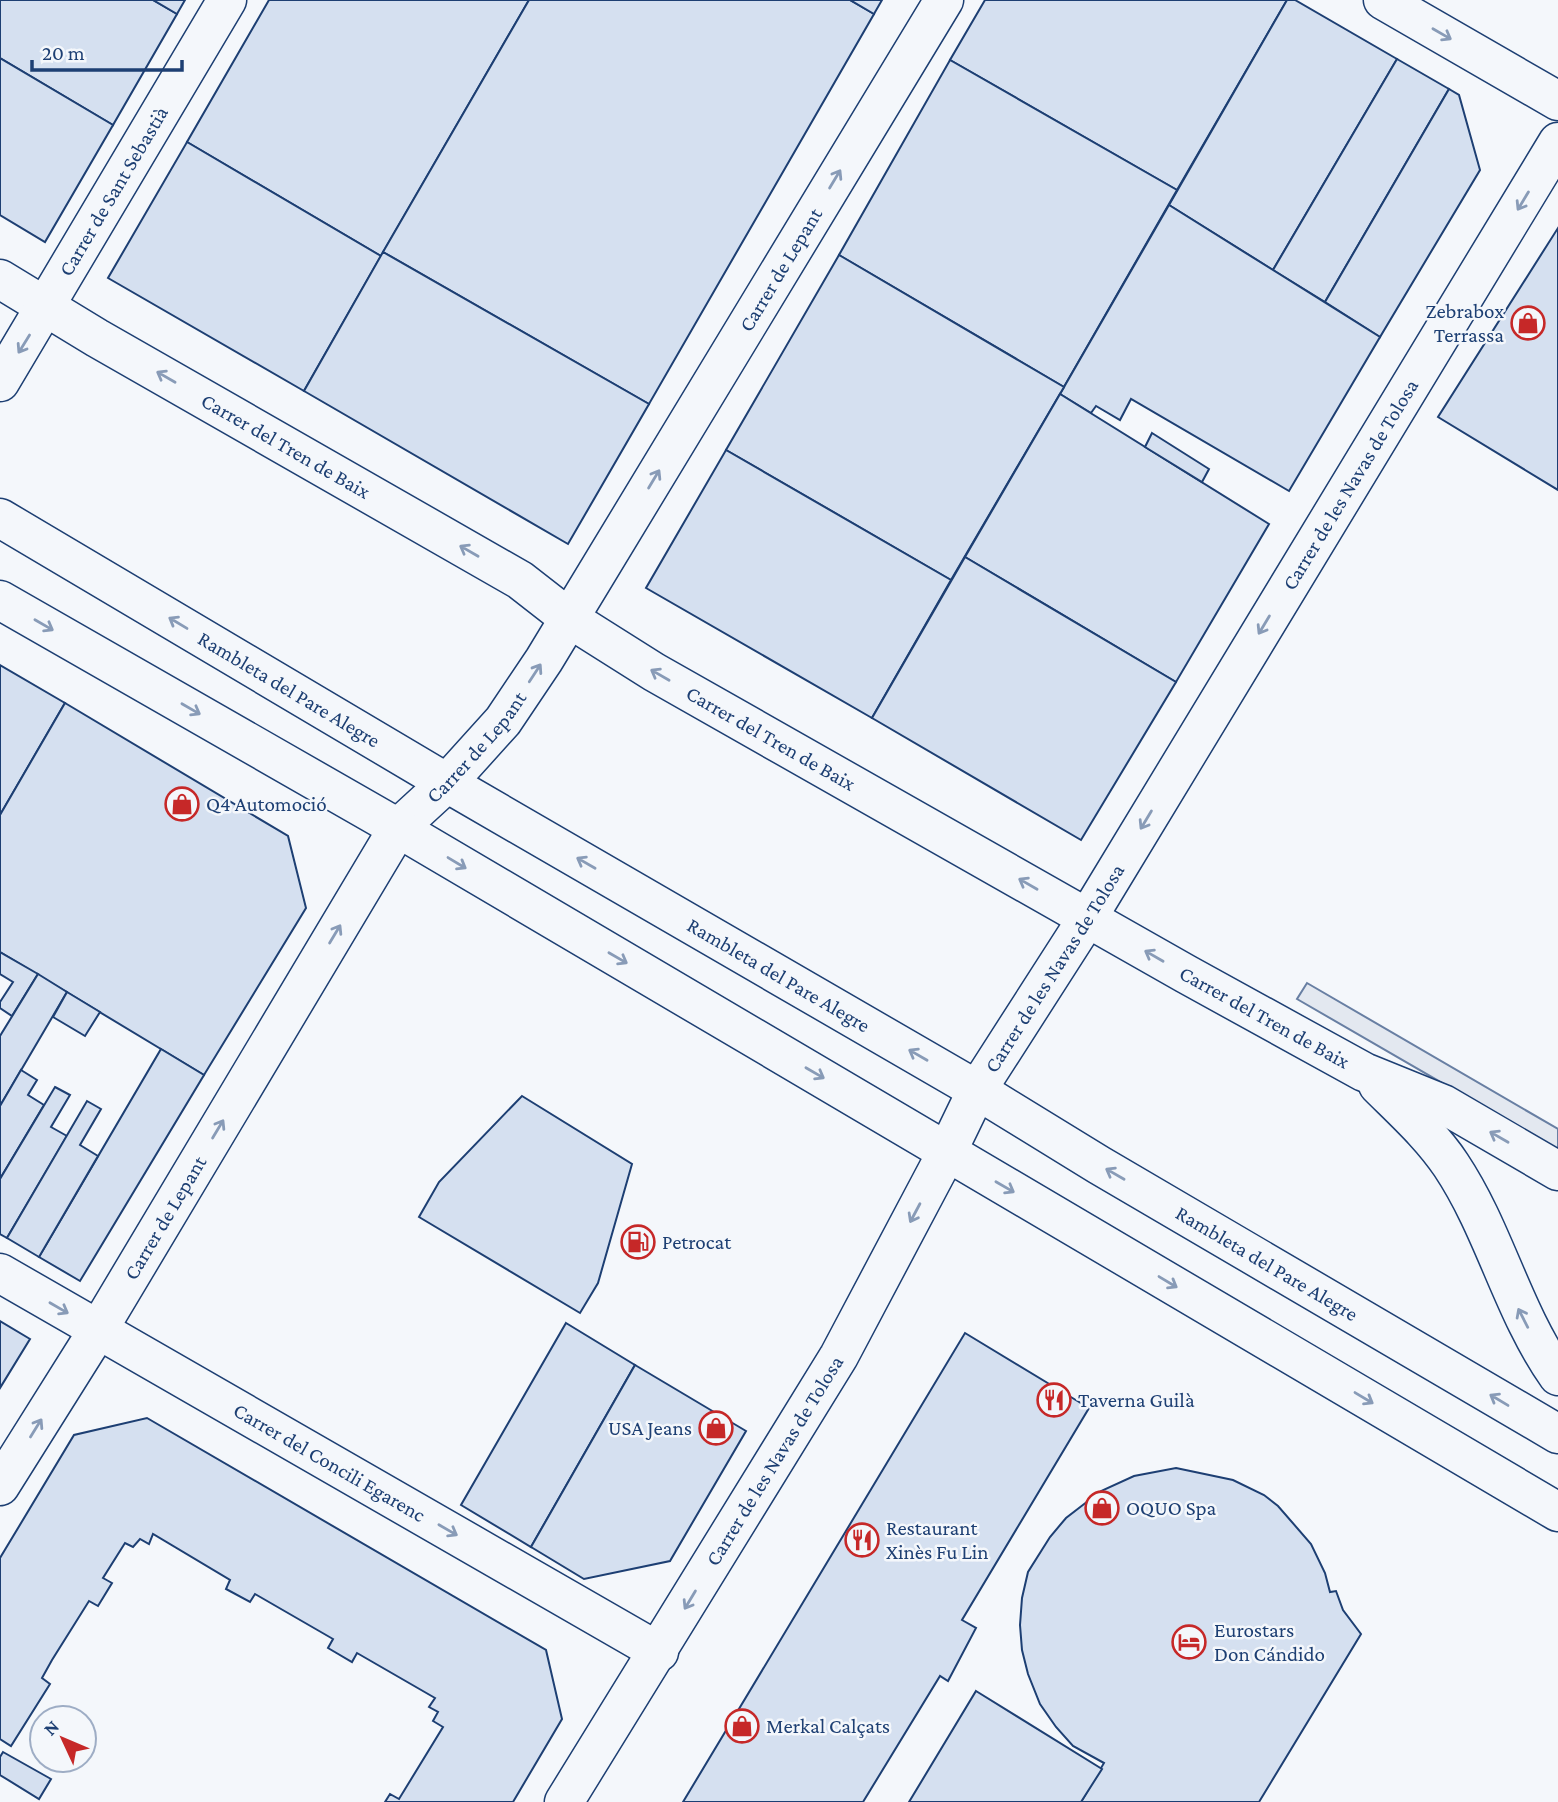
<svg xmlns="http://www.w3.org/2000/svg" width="1558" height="1802" font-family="'Crimson Pro',serif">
<rect width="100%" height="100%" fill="#f4f7fb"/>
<path fill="#e3e8f0" stroke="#687fa3" stroke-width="2" d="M 1307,983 L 1558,1129 L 1558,1150 L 1297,999 Z"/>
<g fill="#d5e0f0" stroke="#1d3f73" stroke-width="2">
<path d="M 0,0 L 153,0 L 177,14 L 113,125 L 0,58 Z"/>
<path d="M 153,0 L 185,0 L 177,14 Z"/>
<path d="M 269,0 L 529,0 L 381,256 L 187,142 Z"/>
<path d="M 529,0 L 850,0 L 874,14 L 649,404 L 383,252 Z"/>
<path d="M 850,0 L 882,0 L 874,14 Z"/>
<path d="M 985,0 L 1287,0 L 1177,190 L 950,60 Z"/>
<path d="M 1287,0 L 1295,0 L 1397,59 L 1273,270 L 1169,205 Z"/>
<path d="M 0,58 L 113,125 L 45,242 L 0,215 Z"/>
<path d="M 1397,59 L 1449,89 L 1325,302 L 1273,270 Z"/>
<path d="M 950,60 L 1177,190 L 1064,387 L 839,255 Z"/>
<path d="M 1449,89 L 1459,95 L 1480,170 L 1380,337 L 1325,302 Z"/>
<path d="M 187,142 L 381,256 L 304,391 L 108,278 Z"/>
<path d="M 1169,205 L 1380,337 L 1289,491 L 1131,399 L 1120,420 L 1096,406 L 1091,413 L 1060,394 Z"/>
<path d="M 1558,228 L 1558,490 L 1438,417 Z"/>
<path d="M 383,252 L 649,404 L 568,544 L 304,391 Z"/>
<path d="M 839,255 L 1064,387 L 951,580 L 726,450 Z"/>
<path d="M 1060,394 L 1269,524 L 1176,682 L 965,557 Z"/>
<path d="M 1152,433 L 1209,469 L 1202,482 L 1145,447 Z"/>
<path d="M 726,450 L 951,580 L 872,718 L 646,588 Z"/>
<path d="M 965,557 L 1176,682 L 1081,840 L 872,718 Z"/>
<path d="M 0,665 L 65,703 L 0,815 Z"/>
<path d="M 65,703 L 288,836 L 306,908 L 204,1075 L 0,952 L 0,815 Z"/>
<path d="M 0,952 L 38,974 L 12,1016 L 0,1008 L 0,1002 L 13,982 L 0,974 Z"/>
<path d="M 38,974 L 67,992 L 0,1106 L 0,1036 Z"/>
<path d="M 67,992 L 100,1012 L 85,1036 L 53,1017 Z"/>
<path d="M 161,1049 L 204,1075 L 80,1281 L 39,1257 Z"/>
<path d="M 21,1070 L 37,1080 L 28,1095 L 44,1105 L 0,1179 L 0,1106 Z"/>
<path d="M 55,1087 L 70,1095 L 51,1127 L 67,1136 L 7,1238 L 0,1234 L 0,1179 Z"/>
<path d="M 522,1096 L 632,1164 L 598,1283 L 580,1313 L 419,1217 L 439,1182 Z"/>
<path d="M 87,1101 L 101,1109 L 80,1145 L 98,1156 L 39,1257 L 7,1238 Z"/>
<path d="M 0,1321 L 30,1339 L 0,1388 Z"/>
<path d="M 566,1323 L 635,1365 L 531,1547 L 461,1505 Z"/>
<path d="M 965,1333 L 1089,1408 L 962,1620 L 976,1628 L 948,1681 L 940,1676 L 863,1802 L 683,1802 Z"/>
<path d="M 635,1365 L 746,1431 L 670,1561 L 584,1579 L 531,1547 Z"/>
<path d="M 147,1418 L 546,1650 L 562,1719 L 513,1802 L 385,1802 L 390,1794 L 399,1799 L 443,1727 L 433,1721 L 438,1712 L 429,1707 L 435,1698 L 357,1653 L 352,1662 L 328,1648 L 333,1639 L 255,1594 L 250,1602 L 226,1589 L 230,1580 L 153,1534 L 149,1544 L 140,1539 L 133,1547 L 125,1543 L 103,1578 L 112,1583 L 98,1606 L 89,1601 L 52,1660 L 42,1678 L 50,1684 L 11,1746 L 0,1739 L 0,1558 L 74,1435 Z"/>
<path d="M 1176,1468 L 1233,1480 L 1264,1495 L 1278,1506 L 1311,1544 L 1325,1573 L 1330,1592 L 1336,1591 L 1343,1610 L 1361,1634 L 1259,1802 L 1081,1802 L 1104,1763 L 1073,1746 L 1056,1727 L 1040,1704 L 1028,1674 L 1022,1650 L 1020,1625 L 1022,1598 L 1028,1572 L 1050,1537 L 1066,1518 L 1101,1491 L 1134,1476 Z"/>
<path d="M 976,1691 L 1102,1769 L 1081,1802 L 909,1802 Z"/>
<path d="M 3,1752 L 51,1779 L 39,1799 L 0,1775 L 0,1757 Z"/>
</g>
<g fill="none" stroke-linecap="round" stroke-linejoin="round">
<defs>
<g id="street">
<path d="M 1383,0 L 1558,101"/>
<path id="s1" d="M 0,279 L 97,338 L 520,580 L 570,619 L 654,672 L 1186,974 L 1364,1072 L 1443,1104 L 1558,1171"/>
<path id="s2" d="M 0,382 L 227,0"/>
<path d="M 1378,1085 C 1403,1110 1431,1135 1451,1165 C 1495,1231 1512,1311 1558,1376"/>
<path id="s3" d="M 0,1273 L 659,1652"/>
<path id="s4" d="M 0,1486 L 98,1330 L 398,828 L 447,783 L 503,721 L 544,660 L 944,0"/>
<path id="s5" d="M 564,1802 L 839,1356 L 947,1152 L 977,1090 L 1088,917 L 1558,142"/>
</g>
<g id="secondary">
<path id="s6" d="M 0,518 L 447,783 L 977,1090 L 1099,1165 L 1558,1434"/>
<path d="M 0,600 L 398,828 L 1558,1512"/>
</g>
</defs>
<use href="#street" stroke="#1d3f73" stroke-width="41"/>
<use href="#secondary" stroke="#1d3f73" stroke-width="41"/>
<use href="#street" stroke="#f4f7fb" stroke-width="38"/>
<use href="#secondary" stroke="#f4f7fb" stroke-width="38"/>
</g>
<defs><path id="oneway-shaft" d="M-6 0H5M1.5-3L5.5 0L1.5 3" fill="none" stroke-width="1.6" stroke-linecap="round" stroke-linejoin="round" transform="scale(1.75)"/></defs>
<g stroke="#889bb7">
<use href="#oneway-shaft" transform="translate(1442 34) rotate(30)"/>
<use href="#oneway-shaft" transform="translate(835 179) rotate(-59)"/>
<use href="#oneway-shaft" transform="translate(1523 201) rotate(121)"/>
<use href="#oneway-shaft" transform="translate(24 344) rotate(122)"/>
<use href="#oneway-shaft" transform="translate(166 377) rotate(-150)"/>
<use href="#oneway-shaft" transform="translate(654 479) rotate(-59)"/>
<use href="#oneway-shaft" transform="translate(469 551) rotate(-150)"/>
<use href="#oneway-shaft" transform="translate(178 623) rotate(-149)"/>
<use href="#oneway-shaft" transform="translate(44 625) rotate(30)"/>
<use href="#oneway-shaft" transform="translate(1264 625) rotate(121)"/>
<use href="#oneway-shaft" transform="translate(535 673) rotate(-57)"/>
<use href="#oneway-shaft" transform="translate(660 675) rotate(-150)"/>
<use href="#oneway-shaft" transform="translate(191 709) rotate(30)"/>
<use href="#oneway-shaft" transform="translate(1146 820) rotate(121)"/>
<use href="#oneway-shaft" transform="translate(457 863) rotate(31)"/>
<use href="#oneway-shaft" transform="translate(586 863) rotate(-150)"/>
<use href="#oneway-shaft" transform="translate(1028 884) rotate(-150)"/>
<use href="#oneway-shaft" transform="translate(335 934) rotate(-59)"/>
<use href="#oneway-shaft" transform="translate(1154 956) rotate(-150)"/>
<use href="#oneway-shaft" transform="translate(618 958) rotate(30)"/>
<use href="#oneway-shaft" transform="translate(918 1055) rotate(-150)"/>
<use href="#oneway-shaft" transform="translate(815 1073) rotate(30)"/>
<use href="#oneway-shaft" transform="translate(218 1129) rotate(-59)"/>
<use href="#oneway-shaft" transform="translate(1499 1137) rotate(-150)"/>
<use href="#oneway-shaft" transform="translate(1115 1174) rotate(-150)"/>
<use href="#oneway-shaft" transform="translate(1005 1187) rotate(30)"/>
<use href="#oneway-shaft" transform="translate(915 1213) rotate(118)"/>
<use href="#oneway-shaft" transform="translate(1168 1282) rotate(31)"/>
<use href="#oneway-shaft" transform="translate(59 1308) rotate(30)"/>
<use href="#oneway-shaft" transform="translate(1523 1318) rotate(-117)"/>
<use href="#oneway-shaft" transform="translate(1364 1398) rotate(31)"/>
<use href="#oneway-shaft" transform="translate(1499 1400) rotate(-149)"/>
<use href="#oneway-shaft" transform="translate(36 1428) rotate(-58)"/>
<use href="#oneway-shaft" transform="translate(448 1530) rotate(30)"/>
<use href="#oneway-shaft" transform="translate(690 1600) rotate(121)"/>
</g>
<defs>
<symbol id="shop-ring" viewBox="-11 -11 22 22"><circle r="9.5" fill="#f4f7fb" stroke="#c62828" stroke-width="1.5"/><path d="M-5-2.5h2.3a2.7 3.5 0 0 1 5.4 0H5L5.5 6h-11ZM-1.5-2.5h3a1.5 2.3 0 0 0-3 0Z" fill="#c62828"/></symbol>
<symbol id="fuel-ring" viewBox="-11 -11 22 22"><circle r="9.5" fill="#f4f7fb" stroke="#c62828" stroke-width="1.5"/><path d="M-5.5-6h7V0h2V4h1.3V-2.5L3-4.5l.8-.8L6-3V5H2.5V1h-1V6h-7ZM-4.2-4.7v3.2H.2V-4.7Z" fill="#c62828"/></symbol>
<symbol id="restaurant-ring" viewBox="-11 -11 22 22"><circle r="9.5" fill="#f4f7fb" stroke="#c62828" stroke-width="1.5"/><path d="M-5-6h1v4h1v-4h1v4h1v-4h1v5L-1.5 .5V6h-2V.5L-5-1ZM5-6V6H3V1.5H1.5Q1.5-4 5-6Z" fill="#c62828"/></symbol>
<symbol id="hotel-ring" viewBox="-11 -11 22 22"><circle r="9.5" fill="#f4f7fb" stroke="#c62828" stroke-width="1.5"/><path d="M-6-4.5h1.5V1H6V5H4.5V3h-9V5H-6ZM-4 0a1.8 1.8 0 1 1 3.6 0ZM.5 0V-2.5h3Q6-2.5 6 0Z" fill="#c62828"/></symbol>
</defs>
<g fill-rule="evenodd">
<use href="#shop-ring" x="1509" y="304" width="38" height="38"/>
<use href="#shop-ring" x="163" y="785" width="38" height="38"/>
<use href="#fuel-ring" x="619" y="1223" width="38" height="38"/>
<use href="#restaurant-ring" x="1035" y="1381" width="38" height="38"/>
<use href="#shop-ring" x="697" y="1409" width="38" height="38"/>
<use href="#shop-ring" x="1083" y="1489" width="38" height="38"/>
<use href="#restaurant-ring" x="843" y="1521" width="38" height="38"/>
<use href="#hotel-ring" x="1170" y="1623" width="38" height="38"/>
<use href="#shop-ring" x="723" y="1707" width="38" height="38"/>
</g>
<g text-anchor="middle" stroke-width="5" stroke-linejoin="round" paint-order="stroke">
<g font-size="21" fill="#1d3f73" stroke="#f4f7fb">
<text dy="7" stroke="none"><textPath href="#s2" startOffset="222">Carrer de Sant Sebastià</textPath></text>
<text dy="7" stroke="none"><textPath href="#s4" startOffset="1449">Carrer de Lepant</textPath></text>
<text dy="7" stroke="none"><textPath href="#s1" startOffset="331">Carrer del Tren de Baix</textPath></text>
<text dy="7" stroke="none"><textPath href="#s5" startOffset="1535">Carrer de les Navas de Tolosa</textPath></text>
<text dy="7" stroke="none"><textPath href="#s6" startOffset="336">Rambleta del Pare Alegre</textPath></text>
<text dy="7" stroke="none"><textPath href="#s1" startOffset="898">Carrer del Tren de Baix</textPath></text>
<text dy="7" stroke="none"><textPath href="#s4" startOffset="882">Carrer de Lepant</textPath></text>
<text dy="7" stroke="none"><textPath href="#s5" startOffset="968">Carrer de les Navas de Tolosa</textPath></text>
<text dy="7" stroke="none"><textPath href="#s6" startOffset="903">Rambleta del Pare Alegre</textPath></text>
<text dy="7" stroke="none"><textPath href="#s1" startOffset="1465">Carrer del Tren de Baix</textPath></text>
<text dy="7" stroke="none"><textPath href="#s4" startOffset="315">Carrer de Lepant</textPath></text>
<text dy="7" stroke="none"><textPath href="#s6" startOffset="1470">Rambleta del Pare Alegre</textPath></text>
<text dy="7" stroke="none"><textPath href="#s5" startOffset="401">Carrer de les Navas de Tolosa</textPath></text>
<text dy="7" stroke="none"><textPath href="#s3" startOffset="380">Carrer del Concili Egarenc</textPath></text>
</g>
<g font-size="21" fill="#1d3f73" stroke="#f4f7fb" text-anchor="start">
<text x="1504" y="318" text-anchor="end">Zebrabox<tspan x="1504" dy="24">Terrassa</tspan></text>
<text x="206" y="811">Q4 Automoció</text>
<text x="662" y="1249">Petrocat</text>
<text x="1078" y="1407">Taverna Guilà</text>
<text x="692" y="1435" text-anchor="end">USA Jeans</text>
<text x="1126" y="1515">OQUO Spa</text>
<text x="886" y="1535">Restaurant<tspan x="886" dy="24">Xinès Fu Lin</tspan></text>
<text x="1214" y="1637">Eurostars<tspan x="1214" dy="24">Don Cándido</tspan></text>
<text x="766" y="1733">Merkal Calçats</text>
</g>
</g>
<g transform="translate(63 1739) rotate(314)"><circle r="33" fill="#f4f7fb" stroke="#9eadc5" stroke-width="2"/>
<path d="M0-5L12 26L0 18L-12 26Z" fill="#c62828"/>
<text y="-10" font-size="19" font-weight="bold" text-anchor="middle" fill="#1d3f73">N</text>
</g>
<path d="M32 60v10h150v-10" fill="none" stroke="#1d3f73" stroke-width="3.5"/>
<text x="42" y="60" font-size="21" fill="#1d3f73" stroke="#f4f7fb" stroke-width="5" paint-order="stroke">20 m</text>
</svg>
